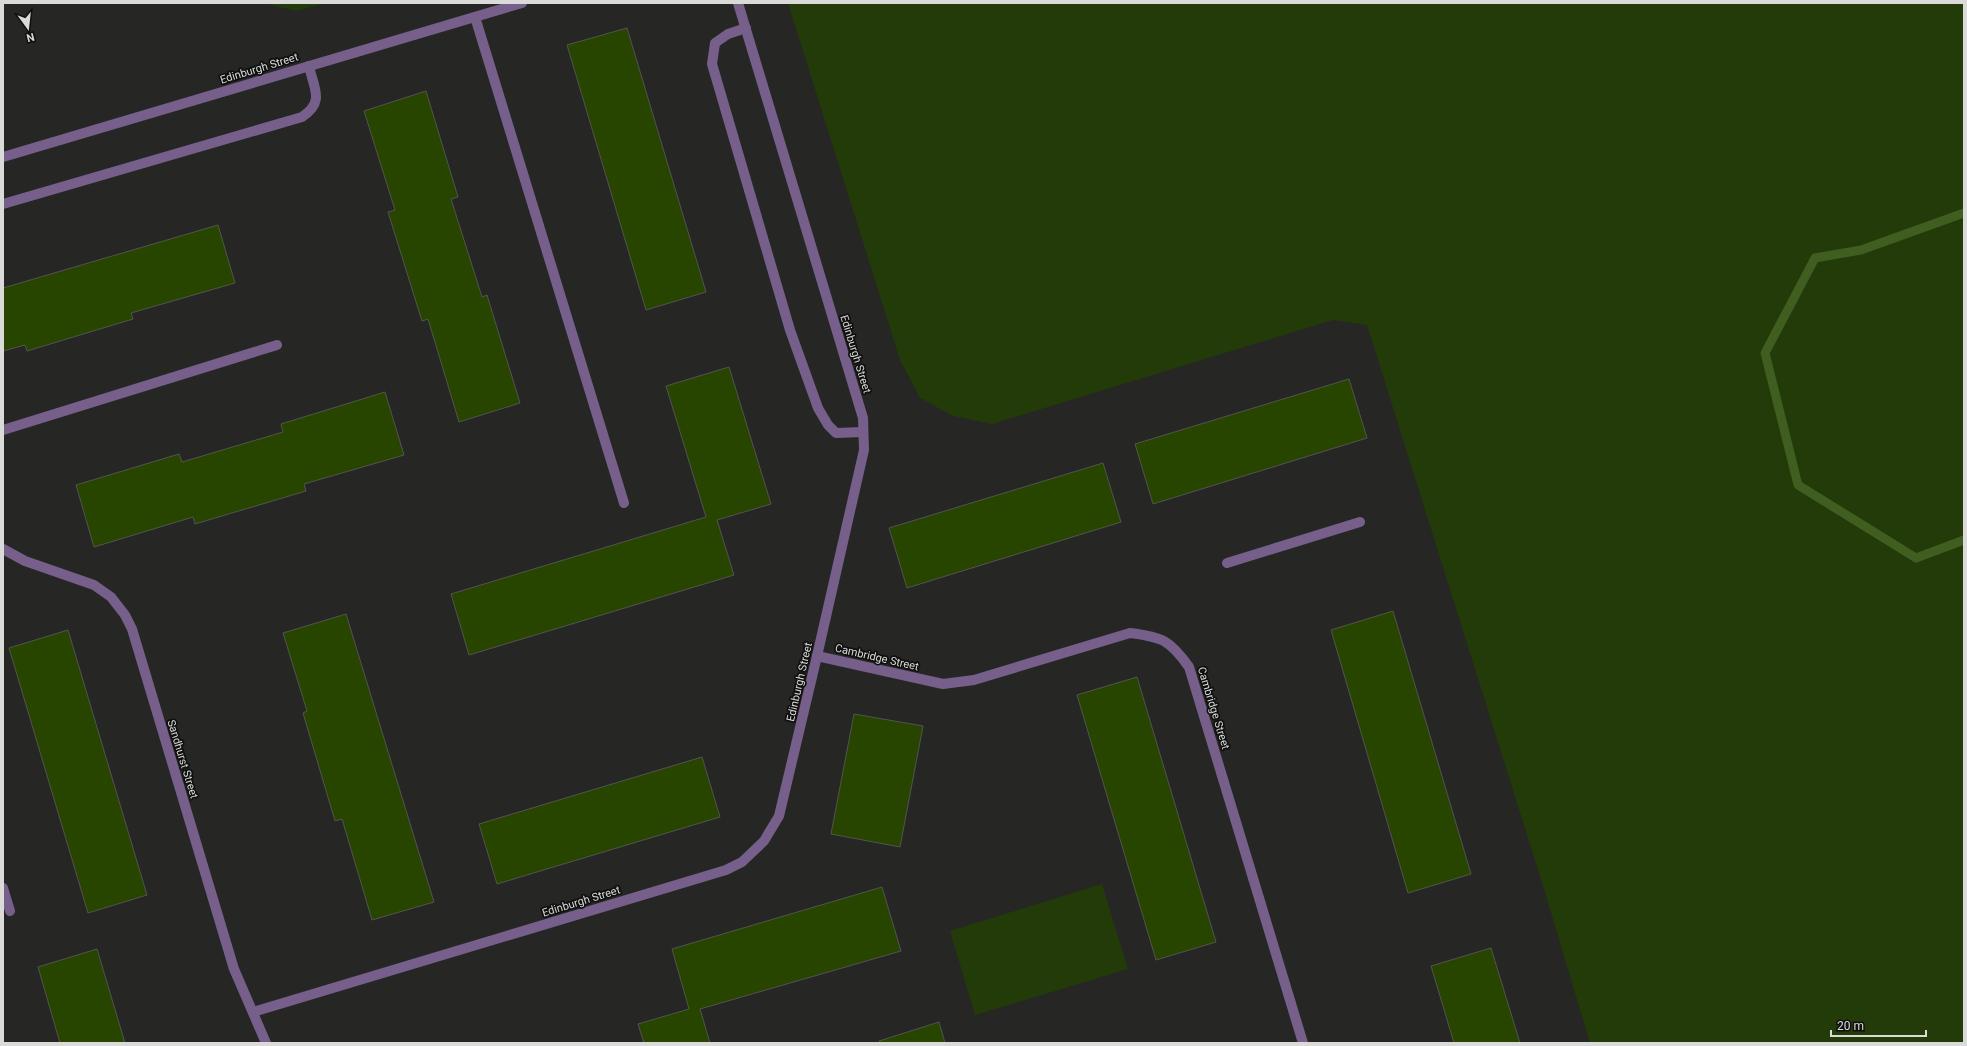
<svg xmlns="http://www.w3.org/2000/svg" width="1967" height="1046" font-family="Roboto,sans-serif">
<rect width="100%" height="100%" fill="#262725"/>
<g fill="#233a09">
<path d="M 263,3 L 325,3 L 296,11 Z"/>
<path d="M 788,3 L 1964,3 L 1964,1043 L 1590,1043 L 1540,876 L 1367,325 L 1333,320 L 992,424 L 953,416 L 920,398 L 900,360 Z"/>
<path d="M 1102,884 L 1128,969 L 975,1015 L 950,931 Z"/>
</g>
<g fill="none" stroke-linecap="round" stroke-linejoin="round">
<path stroke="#3f5e1f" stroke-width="9" d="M 1964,213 L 1861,250 L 1815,258 L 1765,353 L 1798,485 L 1916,558 L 1964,540"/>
</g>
<g fill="#284500" stroke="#525451">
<path d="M 627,28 L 706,292 L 646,310 L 567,45 Z"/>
<path d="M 426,91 L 458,197 L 451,199 L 482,297 L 487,295 L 520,403 L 459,422 L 428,319 L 422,321 L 388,212 L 395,210 L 364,111 Z"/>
<path d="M 218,225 L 235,283 L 131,313 L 133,319 L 27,351 L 25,345 L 3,351 L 3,288 Z"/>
<path d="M 729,367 L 771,504 L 717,520 L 734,575 L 469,655 L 451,594 L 706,517 L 666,386 Z"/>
<path d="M 1349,379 L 1367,438 L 1153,504 L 1135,444 Z"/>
<path d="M 385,392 L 404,455 L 304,484 L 306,491 L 195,524 L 193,517 L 94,547 L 76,485 L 179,454 L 182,462 L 283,432 L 281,424 Z"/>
<path d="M 1103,463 L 1121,522 L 907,588 L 889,528 Z"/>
<path d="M 1393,611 L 1471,874 L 1408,893 L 1331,630 Z"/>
<path d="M 346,614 L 434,902 L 372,920 L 342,819 L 335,821 L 303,713 L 307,711 L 283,633 Z"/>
<path d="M 68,630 L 147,895 L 88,913 L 9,648 Z"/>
<path d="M 1137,677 L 1216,942 L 1156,960 L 1077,695 Z"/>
<path d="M 854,714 L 923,726 L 900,847 L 831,834 Z"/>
<path d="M 702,757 L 720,817 L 497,884 L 479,824 Z"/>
<path d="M 882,887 L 901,951 L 700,1009 L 710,1043 L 644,1043 L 638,1024 L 689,1009 L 672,949 Z"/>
<path d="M 1491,948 L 1520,1043 L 1454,1043 L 1431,966 Z"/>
<path d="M 97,949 L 125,1043 L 60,1043 L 38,967 Z"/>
<path d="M 939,1022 L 945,1043 L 880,1043 L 879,1041 Z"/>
</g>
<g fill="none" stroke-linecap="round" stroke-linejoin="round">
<g stroke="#765f8a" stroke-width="10">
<path d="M 475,17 L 624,503"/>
<path d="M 746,28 L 728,34 L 715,43 L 712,64 L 790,330 L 818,408 L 828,425 L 836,433 L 863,432"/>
<path d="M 3,157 L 522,3"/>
<path d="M 3,204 L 302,117 C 325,102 314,89 309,66"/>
<path d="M 3,430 L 277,345"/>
<path d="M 3,549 L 25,561 L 94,585 L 111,597 L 125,615 L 132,629 L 234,969 L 266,1043"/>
<path d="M 1227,563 L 1360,522"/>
<path d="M 817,656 L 943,684 L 974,680 L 1130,633 C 1162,637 1170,640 1189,667 L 1303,1043"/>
<path d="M 3,888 L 10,911"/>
<path d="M 253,1012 L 726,870 L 742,862 L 764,841 L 779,816 L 817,656 L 864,450 L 863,418 L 738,3"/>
</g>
</g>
<g text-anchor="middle" stroke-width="3.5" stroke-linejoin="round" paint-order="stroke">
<g font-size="11" fill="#dadbd9" stroke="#0f100f">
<text transform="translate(259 68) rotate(-17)" y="4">Edinburgh Street</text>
<text transform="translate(856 354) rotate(73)" y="4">Edinburgh Street</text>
<text transform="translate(877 657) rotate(13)" y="4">Cambridge Street</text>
<text transform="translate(799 682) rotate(-77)" y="4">Edinburgh Street</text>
<text transform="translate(1214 708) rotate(73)" y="4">Cambridge Street</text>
<text transform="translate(183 759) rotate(73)" y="4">Sandhurst Street</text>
<text transform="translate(581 901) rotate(-17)" y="4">Edinburgh Street</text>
</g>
</g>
<rect width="1967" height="1046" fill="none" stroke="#dadbd9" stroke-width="8"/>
<g transform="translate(28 28) rotate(165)" stroke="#0f100f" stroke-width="3" paint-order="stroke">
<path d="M0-3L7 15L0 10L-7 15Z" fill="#dadbd9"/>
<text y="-6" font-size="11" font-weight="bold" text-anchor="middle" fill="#dadbd9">N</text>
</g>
<path d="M1831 1030v6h95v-6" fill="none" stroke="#dadbd9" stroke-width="2"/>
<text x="1837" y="1030" font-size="12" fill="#dadbd9" stroke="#0f100f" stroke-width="3" paint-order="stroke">20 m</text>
</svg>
